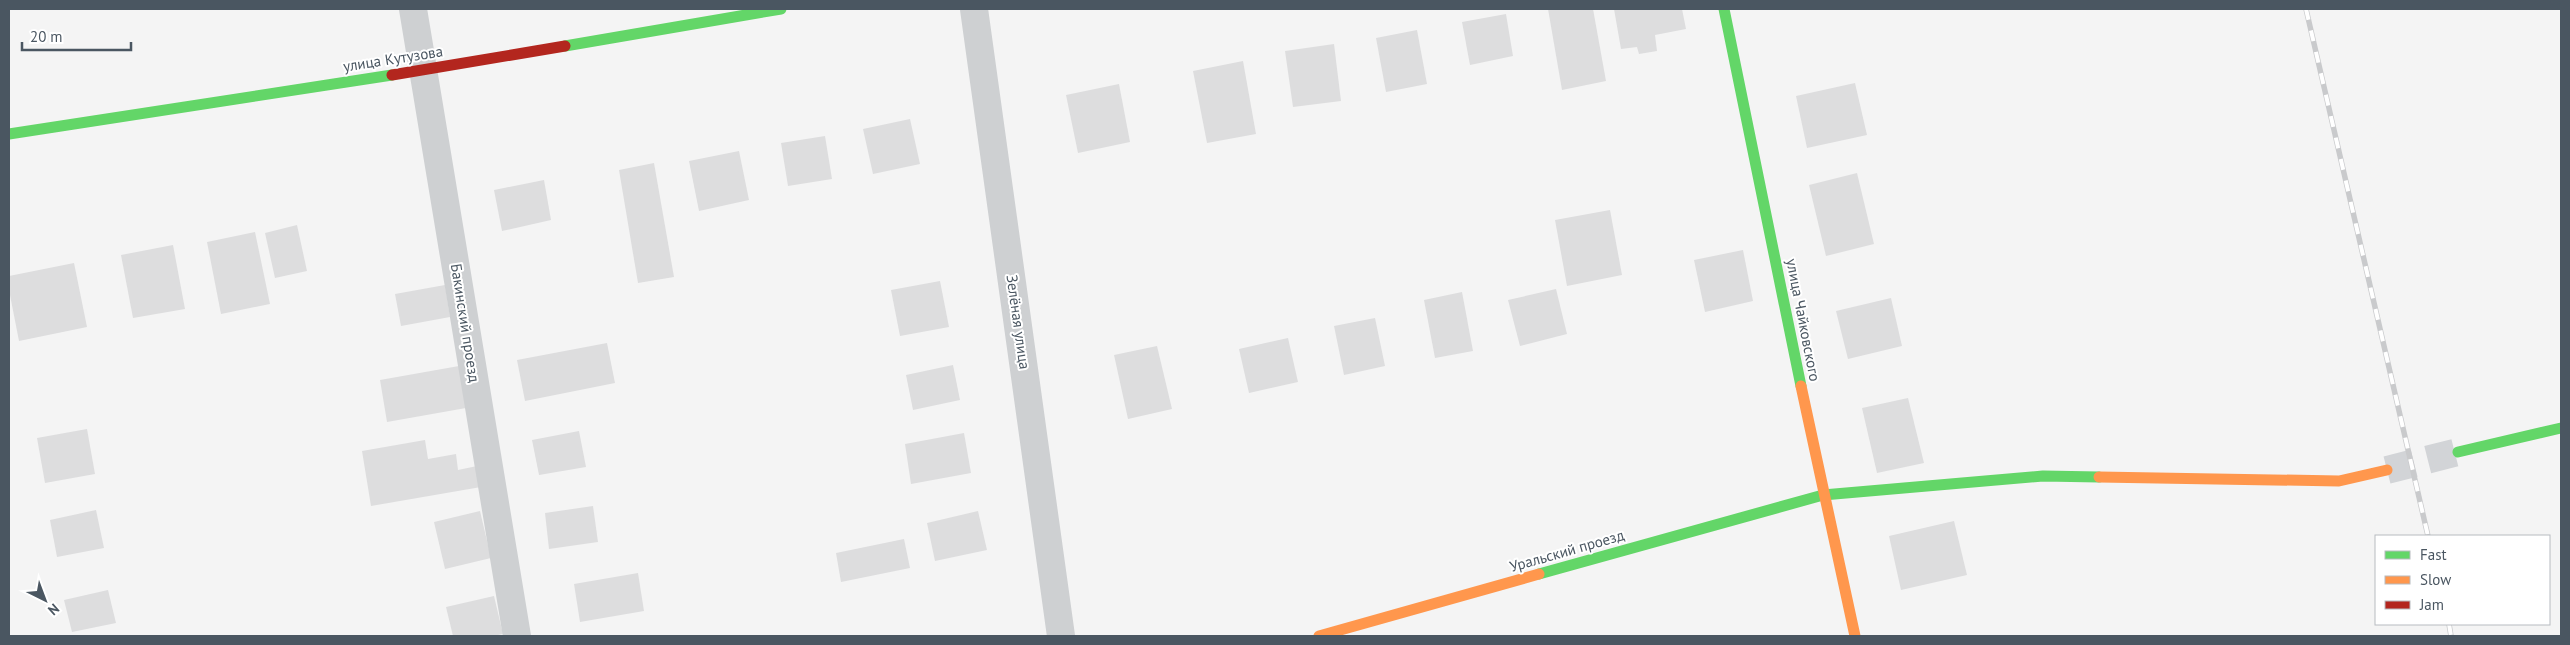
<svg xmlns="http://www.w3.org/2000/svg" width="2570" height="645" font-family="'PT Sans',sans-serif">
<rect width="100%" height="100%" fill="#f4f4f4"/>
<g fill="#ddddde">
<path d="M 1548,9 L 1593,9 L 1606,81 L 1562,90 Z"/>
<path d="M 1614,9 L 1682,9 L 1686,29 L 1655,35 L 1657,51 L 1639,54 L 1637,47 L 1621,49 Z"/>
<path d="M 1506,14 L 1513,56 L 1470,65 L 1462,22 Z"/>
<path d="M 1417,30 L 1427,84 L 1386,92 L 1376,38 Z"/>
<path d="M 1334,44 L 1341,101 L 1293,107 L 1285,51 Z"/>
<path d="M 1243,61 L 1256,134 L 1207,143 L 1193,71 Z"/>
<path d="M 1855,83 L 1867,135 L 1807,148 L 1796,96 Z"/>
<path d="M 1119,84 L 1130,142 L 1078,153 L 1066,95 Z"/>
<path d="M 910,119 L 920,164 L 873,174 L 863,129 Z"/>
<path d="M 825,136 L 832,179 L 788,186 L 781,143 Z"/>
<path d="M 739,151 L 749,200 L 699,211 L 689,161 Z"/>
<path d="M 654,163 L 674,277 L 638,283 L 619,170 Z"/>
<path d="M 1857,173 L 1874,244 L 1826,256 L 1809,185 Z"/>
<path d="M 544,180 L 551,220 L 502,231 L 494,190 Z"/>
<path d="M 1610,210 L 1622,275 L 1567,286 L 1555,220 Z"/>
<path d="M 297,225 L 307,271 L 275,278 L 265,233 Z"/>
<path d="M 255,232 L 270,304 L 221,314 L 207,242 Z"/>
<path d="M 173,245 L 185,309 L 133,318 L 121,255 Z"/>
<path d="M 1743,250 L 1753,301 L 1705,312 L 1694,260 Z"/>
<path d="M 74,263 L 87,327 L 19,341 L 9,290 L 9,276 Z"/>
<path d="M 940,281 L 949,327 L 900,336 L 891,290 Z"/>
<path d="M 445,285 L 450,317 L 401,326 L 395,294 Z"/>
<path d="M 1556,289 L 1567,334 L 1520,346 L 1508,300 Z"/>
<path d="M 1462,292 L 1473,351 L 1435,358 L 1424,300 Z"/>
<path d="M 1891,298 L 1902,346 L 1848,359 L 1836,311 Z"/>
<path d="M 1375,318 L 1385,366 L 1344,375 L 1334,326 Z"/>
<path d="M 1288,338 L 1298,382 L 1249,393 L 1239,349 Z"/>
<path d="M 607,343 L 615,383 L 525,401 L 517,360 Z"/>
<path d="M 1157,346 L 1172,409 L 1128,419 L 1114,355 Z"/>
<path d="M 953,365 L 960,400 L 913,410 L 906,375 Z"/>
<path d="M 459,366 L 466,408 L 387,422 L 380,380 Z"/>
<path d="M 1908,398 L 1924,463 L 1877,473 L 1862,408 Z"/>
<path d="M 87,429 L 95,474 L 45,483 L 37,438 Z"/>
<path d="M 579,431 L 586,467 L 539,475 L 532,440 Z"/>
<path d="M 964,433 L 971,473 L 911,484 L 905,444 Z"/>
<path d="M 425,440 L 428,459 L 456,454 L 458,470 L 477,466 L 481,487 L 371,506 L 362,451 Z"/>
<path d="M 593,506 L 598,542 L 549,549 L 545,513 Z"/>
<path d="M 96,510 L 104,548 L 57,557 L 50,520 Z"/>
<path d="M 480,511 L 491,558 L 445,569 L 434,522 Z"/>
<path d="M 978,511 L 987,550 L 935,561 L 927,523 Z"/>
<path d="M 1954,521 L 1967,575 L 1901,590 L 1889,536 Z"/>
<path d="M 904,539 L 910,568 L 841,582 L 836,553 Z"/>
<path d="M 638,573 L 644,611 L 580,622 L 574,584 Z"/>
<path d="M 108,590 L 116,623 L 72,632 L 64,600 Z"/>
<path d="M 494,596 L 503,634 L 493,636 L 453,636 L 446,607 Z"/>
</g>
<g fill="none" stroke-linecap="round" stroke-linejoin="round">
<path stroke="#d2d4d7" stroke-width="28" stroke-dasharray="28 14" stroke-linecap="butt" d="M 2387,470 L 2458,452"/>
<g stroke="#ced0d2" stroke-width="28">
<path d="M 413,9 L 517,636"/>
<path d="M 974,9 L 1061,636"/>
</g>
<g stroke="#63d668" stroke-width="11">
<path d="M 1724,9 L 1801,386"/>
<path d="M 565,46 L 781,9"/>
<path d="M 9,134 L 392,75"/>
<path d="M 2458,452 L 2561,428"/>
<path d="M 1539,574 L 1823,495 L 2043,476 L 2099,477"/>
</g>
<g stroke="#ff974d" stroke-width="11">
<path d="M 1801,386 L 1855,636"/>
<path d="M 2099,477 L 2339,481 L 2387,470"/>
<path d="M 1319,636 L 1539,574"/>
</g>
<path stroke="#b3261e" stroke-width="11" d="M 392,75 L 565,46"/>
<defs>
<g id="rail">
<path d="M 2306,9 L 2428,536"/>
<path d="M 2449,624 L 2451,636"/>
</g>
</defs>
<use href="#rail" stroke="#c9cacc" stroke-width="5.5"/>
<use href="#rail" stroke="#fff" stroke-width="4" stroke-dasharray="11" stroke-linecap="butt"/>
</g>
<g text-anchor="middle" stroke-width="4" stroke-linejoin="round" paint-order="stroke">
<g font-size="15" fill="#4a5661" stroke="#fff">
<text transform="translate(393 59) rotate(-9)" y="5">улица Кутузова</text>
<text transform="translate(1803 320) rotate(79)" y="5">улица Чайковского</text>
<text transform="translate(1018 322) rotate(82)" y="5">Зелёная улица</text>
<text transform="translate(465 323) rotate(81)" y="5">Бакинский проезд</text>
<text transform="translate(1567 551) rotate(-16)" y="5">Уральский проезд</text>
</g>
</g>
<rect width="2570" height="645" fill="none" stroke="#4a5661" stroke-width="20"/>
<rect x="2375" y="535" width="175" height="90" fill="#ffffff" stroke="#b7bbc0"/>
<rect x="2385" y="551" width="25" height="8" fill="#63d668" stroke="#b7bbc0"/>
<text x="2420" y="560" font-size="15" fill="#4a5661">Fast</text>
<rect x="2385" y="576" width="25" height="8" fill="#ff974d" stroke="#b7bbc0"/>
<text x="2420" y="585" font-size="15" fill="#4a5661">Slow</text>
<rect x="2385" y="601" width="25" height="8" fill="#b3261e" stroke="#b7bbc0"/>
<text x="2420" y="610" font-size="15" fill="#4a5661">Jam</text>
<g transform="translate(45 600) rotate(138)" stroke="#ffffff" stroke-width="4" paint-order="stroke">
<path d="M0-4L9 19L0 12L-9 19Z" fill="#4a5661"/>
<text y="-8" font-size="14" font-weight="bold" text-anchor="middle" fill="#4a5661">N</text>
</g>
<path d="M22 42v8h109v-8" fill="none" stroke="#4a5661" stroke-width="2.5"/>
<text x="30" y="42" font-size="15" fill="#4a5661" stroke="#ffffff" stroke-width="4" paint-order="stroke">20 m</text>
</svg>
